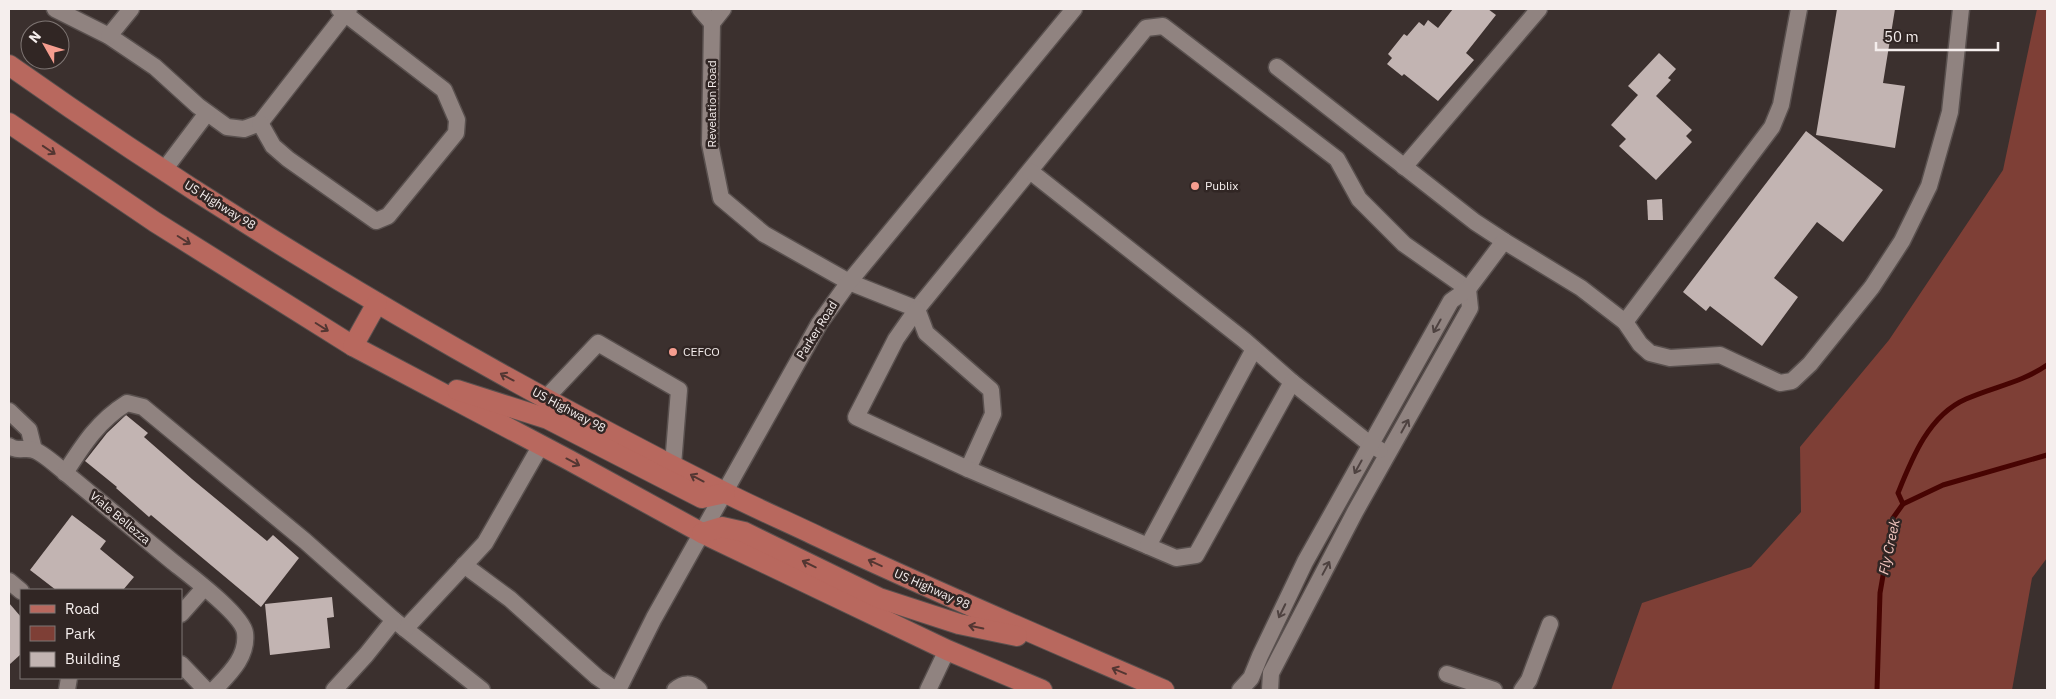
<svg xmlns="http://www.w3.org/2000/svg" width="2056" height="699" font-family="'IBM Plex Sans',sans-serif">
<rect width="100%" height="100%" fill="#3b302e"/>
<path fill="#7e3f36" d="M 2037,9 L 2047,9 L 2047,558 L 2032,578 L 2012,690 L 1611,690 L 1642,603 L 1751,567 L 1801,512 L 1800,447 L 1889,340 L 2003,170 Z"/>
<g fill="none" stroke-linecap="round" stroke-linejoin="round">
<g stroke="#470402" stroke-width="5">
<path d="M 1903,504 L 1943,485 L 2047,455"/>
<path d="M 1877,690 L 1880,593 L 1893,518 L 1903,504 L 1898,493 C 1912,458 1929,415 1966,399 C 1993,387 2023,382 2047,365"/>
</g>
</g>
<g fill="#c2b4b2">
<path d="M 1453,9 L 1488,9 L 1496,15 L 1466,53 L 1474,60 L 1438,101 L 1404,74 L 1402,76 L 1387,64 L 1392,58 L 1388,54 L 1404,34 L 1407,36 L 1419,22 L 1424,26 L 1428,20 L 1438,28 Z"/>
<path d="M 1837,9 L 1895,9 L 1883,83 L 1905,86 L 1895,148 L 1816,135 Z"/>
<path d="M 1659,53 L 1676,69 L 1668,78 L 1671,80 L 1656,96 L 1692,130 L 1686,136 L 1692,142 L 1656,180 L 1619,146 L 1626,139 L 1611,125 L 1638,95 L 1628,86 Z"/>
<path d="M 1806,131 L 1883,190 L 1843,242 L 1817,222 L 1774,278 L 1798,297 L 1762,346 L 1710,306 L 1706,311 L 1683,292 Z"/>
<path d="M 1662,199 L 1663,220 L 1648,220 L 1647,200 Z"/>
<path d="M 126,415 L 148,433 L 144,437 L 192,479 L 267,541 L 273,535 L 299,558 L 261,607 L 151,515 L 149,517 L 116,488 L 117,487 L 85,461 L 107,433 Z"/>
<path d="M 72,515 L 106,541 L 100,549 L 134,577 L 123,590 L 56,590 L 30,570 Z"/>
<path d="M 332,597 L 334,617 L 327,618 L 330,648 L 270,655 L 265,604 Z"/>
<path d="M 9,603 L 21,617 L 21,654 L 9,665 Z"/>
</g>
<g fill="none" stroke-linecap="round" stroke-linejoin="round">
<defs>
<g id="minor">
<path d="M 55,9 L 109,36 L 155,67 L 198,106 L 227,127 L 244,129 L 260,123 L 349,9"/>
<path d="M 700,9 L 712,23 L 710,144 L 721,198 L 764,234 L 849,282 L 917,309 L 1146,28 L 1163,26 L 1337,159 L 1359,199 L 1404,244 L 1468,289 L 1470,308 L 1355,512 L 1271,673 L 1270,690"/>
<path d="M 712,23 L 723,9"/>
<path d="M 109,36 L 131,9"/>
<path d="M 1277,67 L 1475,222 L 1504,241"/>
<path d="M 260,123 L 273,146 L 288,159 L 376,221 L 388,216 L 456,133 L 457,120 L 444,90 L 339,9"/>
<path d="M 1404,167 L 1539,9"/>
<path d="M 164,170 L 207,113"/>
<path d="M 917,309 L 926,333 L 991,390 L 993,414 L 968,469 L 1176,558 L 1196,555 L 1292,382 L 1244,340 L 1030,171"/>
<path d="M 917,309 L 896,339 L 856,417 L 968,469"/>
<path d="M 1625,322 L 1640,344 L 1650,353 L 1670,358 L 1720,355 L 1780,383 L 1792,381 L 1810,364 L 1872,287 L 1902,241 L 1929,186 L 1950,112 L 1961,9"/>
<path d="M 1292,382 L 1371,445 L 1380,450"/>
<path d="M 546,398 L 598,343 L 679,390 L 673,465"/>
<path d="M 9,411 L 29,430 L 34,450"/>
<path d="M 9,446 C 17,452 26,447 34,450 C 44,453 65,473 74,480 C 107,507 140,535 173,562 C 188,574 243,615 245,633 C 248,657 229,674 214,690"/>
<path d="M 65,473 C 83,445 98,421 127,403 L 143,407 L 305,541 L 394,620 L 482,690"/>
<path d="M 1148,546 L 1254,349"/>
<path d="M 464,565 L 510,599 L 597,677 L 616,690"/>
<path d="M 9,581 L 21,591"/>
<path d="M 181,614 L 204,588"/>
<path d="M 405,629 L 485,543 L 541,445"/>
<path d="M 181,664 L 206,690"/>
<path d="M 1447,674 L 1494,690"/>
<path d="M 67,690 L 69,678"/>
<path d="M 334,690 L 366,655 L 394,620"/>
<path d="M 618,690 L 654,618 L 819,324 L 849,282 L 1074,9"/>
<path d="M 675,690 C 683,683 691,682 699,690"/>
<path d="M 928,690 L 947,650"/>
<path d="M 1240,690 L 1251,678 L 1260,656 L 1305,562 L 1451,301 L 1468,289 L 1504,241 L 1581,288 L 1625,322 L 1772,127 L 1781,105 L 1799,9"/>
<path d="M 1522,690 L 1529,680 L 1550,624"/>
</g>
<g id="major">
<path d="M 9,65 C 235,225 476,367 724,492 C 755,508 788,522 819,537 C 933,591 1049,640 1164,690"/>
<path d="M 9,123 L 155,222 L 353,346 L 569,460 L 702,533 L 947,650 L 1042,690"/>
<path d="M 353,346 L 377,303"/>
<path d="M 457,390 L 548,419 L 702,498 L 725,493"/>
<path d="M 702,533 L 722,527 L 744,532 L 879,598 L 959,624 L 1017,636"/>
</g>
</defs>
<use href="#minor" stroke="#59504e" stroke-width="19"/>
<use href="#major" stroke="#59504e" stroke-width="22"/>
<use href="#minor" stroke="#908380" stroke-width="16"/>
<use href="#major" stroke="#b8685e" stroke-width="20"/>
</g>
<defs><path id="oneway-shaft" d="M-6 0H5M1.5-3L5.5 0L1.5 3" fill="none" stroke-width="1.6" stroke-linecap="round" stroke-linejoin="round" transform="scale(1.25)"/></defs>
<g stroke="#533632">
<use href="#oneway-shaft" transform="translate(49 150) rotate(34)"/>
<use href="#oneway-shaft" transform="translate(184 240) rotate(32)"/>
<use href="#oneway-shaft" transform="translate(322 327) rotate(32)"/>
<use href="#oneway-shaft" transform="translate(507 377) rotate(-152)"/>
<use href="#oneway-shaft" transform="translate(573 462) rotate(28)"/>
<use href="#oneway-shaft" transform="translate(697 478) rotate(-152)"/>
<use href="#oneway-shaft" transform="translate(875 563) rotate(-155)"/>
<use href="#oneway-shaft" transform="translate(809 564) rotate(-154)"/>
<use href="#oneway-shaft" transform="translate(976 627) rotate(-168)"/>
<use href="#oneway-shaft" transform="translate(1119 671) rotate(-157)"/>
</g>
<g stroke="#4e4240">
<use href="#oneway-shaft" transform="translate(1437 326) rotate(119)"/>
<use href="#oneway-shaft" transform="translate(1405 426) rotate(-61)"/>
<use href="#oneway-shaft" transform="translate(1358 467) rotate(119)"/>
<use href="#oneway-shaft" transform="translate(1326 568) rotate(-62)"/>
<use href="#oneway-shaft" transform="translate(1282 611) rotate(116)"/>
</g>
<g fill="#f59d8f" stroke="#312624" stroke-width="2">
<circle cx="1195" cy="186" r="5"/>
<circle cx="673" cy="352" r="5"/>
</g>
<g text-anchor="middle" stroke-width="5" stroke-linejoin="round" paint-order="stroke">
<g font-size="12" fill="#f5eeed" stroke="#312624">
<text transform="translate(712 104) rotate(-90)" y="4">Revelation Road</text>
<text transform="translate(220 205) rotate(32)" y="4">US Highway 98</text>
<text transform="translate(817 330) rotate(-58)" y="4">Parker Road</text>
<text transform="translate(569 410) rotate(28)" y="4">US Highway 98</text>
<text transform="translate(120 518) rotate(40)" y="4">Viale Bellezza</text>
<text transform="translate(932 589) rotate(24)" y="4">US Highway 98</text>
</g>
<g font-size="12" fill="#f5eeed" stroke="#312624" text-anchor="start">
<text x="1205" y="190">Publix</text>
<text x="683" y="356">CEFCO</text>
</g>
<g font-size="14" font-style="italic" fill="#f4c8c1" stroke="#312624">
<text transform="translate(1889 547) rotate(-78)" y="5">Fly Creek</text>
</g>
</g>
<rect width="2056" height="699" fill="none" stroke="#f5eeed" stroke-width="20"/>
<rect x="20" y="589" width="162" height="90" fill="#312624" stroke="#7f7674"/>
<rect x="30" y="605" width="25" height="8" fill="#b8685e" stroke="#7f7674"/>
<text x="65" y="614" font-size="15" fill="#f5eeed">Road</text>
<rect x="30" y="626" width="25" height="15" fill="#7e3f36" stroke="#7f7674"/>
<text x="65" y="639" font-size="15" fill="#f5eeed">Park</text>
<rect x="30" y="652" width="25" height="15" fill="#c2b4b2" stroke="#7f7674"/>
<text x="65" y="664" font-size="15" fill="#f5eeed">Building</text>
<g transform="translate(45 45) rotate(309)"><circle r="24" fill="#312624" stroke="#7f7674"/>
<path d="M0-4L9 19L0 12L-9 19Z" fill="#f59d8f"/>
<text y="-8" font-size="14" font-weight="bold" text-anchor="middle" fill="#f5eeed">N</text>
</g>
<path d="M1876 42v8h122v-8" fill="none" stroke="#f5eeed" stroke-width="2.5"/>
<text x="1884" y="42" font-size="15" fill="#f5eeed" stroke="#312624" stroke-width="4" paint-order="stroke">50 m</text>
</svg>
